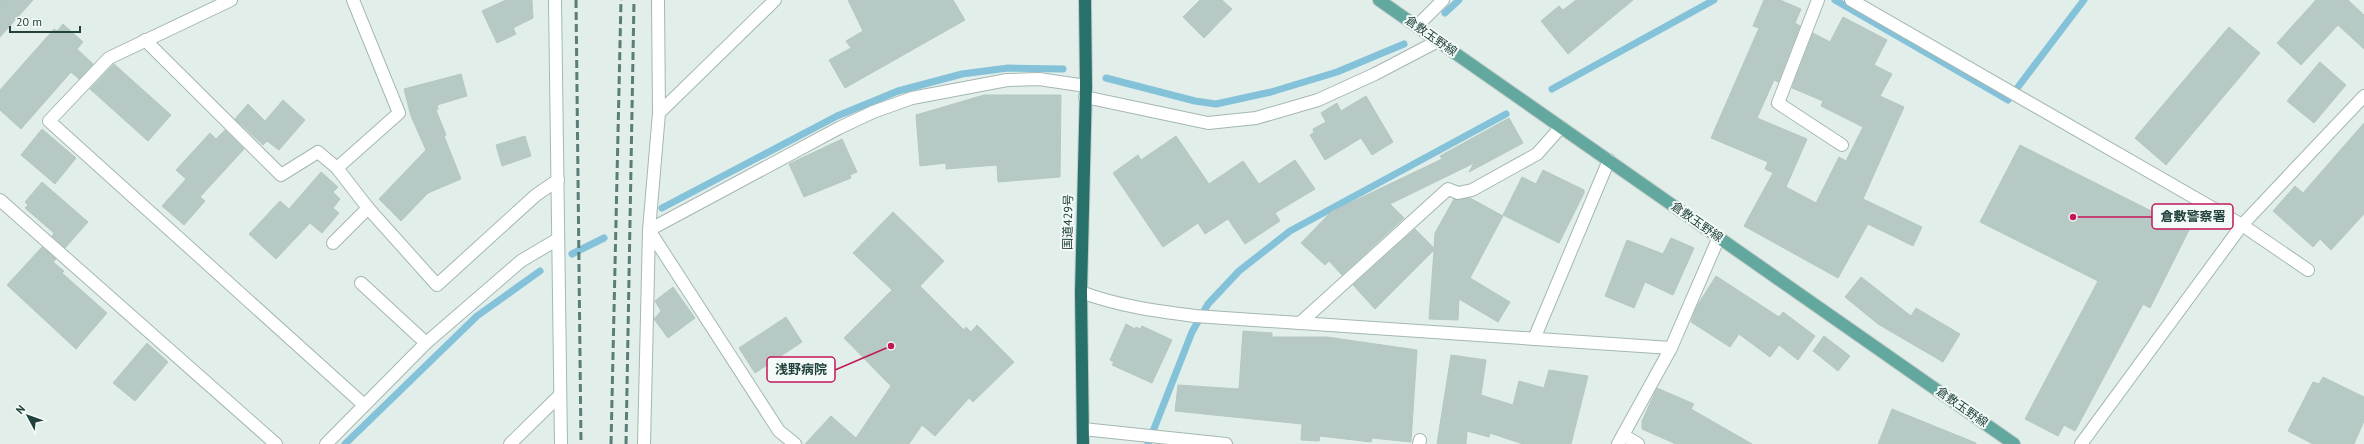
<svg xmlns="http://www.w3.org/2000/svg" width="2364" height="444" font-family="'PT Sans','Noto Sans JP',sans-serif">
<rect width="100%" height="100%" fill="#e2eeea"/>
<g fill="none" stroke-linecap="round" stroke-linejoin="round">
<g stroke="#84c2d9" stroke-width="7">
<path d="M 1835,0 L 2008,100 L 2009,98"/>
<path d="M 1445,13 L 1459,0"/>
<path d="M 1106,78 L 1195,101 L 1216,104 L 1271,92 L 1337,72 L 1404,44"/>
<path d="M 2018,87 L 2084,0"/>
<path d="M 1552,89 L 1714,0"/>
<path d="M 662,208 L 837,116 L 898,91 L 962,74 L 1008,68 L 1063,69"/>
<path d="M 572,254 L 604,238"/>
<path d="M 345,444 L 477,316 L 540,271"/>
<path d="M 1148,444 L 1192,332 L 1208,304 L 1239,271 L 1290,231 L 1506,114"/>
</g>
</g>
<g fill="#b7c9c4" stroke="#b4c8c2">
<path d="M 0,0 L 33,0 L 0,37 Z"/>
<path d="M 506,0 L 532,0 L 533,18 L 513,28 L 516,34 L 497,43 L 482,11 Z"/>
<path d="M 848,0 L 953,0 L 965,20 L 845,88 L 829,60 L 851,48 L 846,41 L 863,31 Z"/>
<path d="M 1200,0 L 1222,0 L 1232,9 L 1204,38 L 1183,17 Z"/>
<path d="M 1576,0 L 1633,0 L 1568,54 L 1541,21 L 1559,6 L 1563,10 Z"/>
<path d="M 1764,0 L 1780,0 L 1801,9 L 1795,23 L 1800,26 L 1778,82 L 1774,80 L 1757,118 L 1807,139 L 1786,187 L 1816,203 L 1839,157 L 1846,161 L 1863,127 L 1821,106 L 1823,101 L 1792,88 L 1813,33 L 1830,42 L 1843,17 L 1887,40 L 1874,65 L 1892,74 L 1880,96 L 1904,107 L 1863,199 L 1922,227 L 1913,246 L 1868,224 L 1838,278 L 1744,226 L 1773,173 L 1765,169 L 1768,162 L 1711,138 L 1759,28 L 1753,26 Z"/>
<path d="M 2316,0 L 2348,0 L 2364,15 L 2364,49 L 2338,25 L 2301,65 L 2277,43 Z"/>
<path d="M 63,24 L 83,42 L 77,49 L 93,64 L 79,79 L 71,72 L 21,129 L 0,110 L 0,90 L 54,29 L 57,31 Z"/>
<path d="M 2229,27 L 2260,53 L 2166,165 L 2135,138 Z"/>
<path d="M 2320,62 L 2346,85 L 2314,123 L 2287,101 Z"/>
<path d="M 114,64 L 171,115 L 148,141 L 90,89 Z"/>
<path d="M 461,74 L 467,96 L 437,105 L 438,109 L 436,110 L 446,135 L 444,136 L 461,179 L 428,193 L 401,221 L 379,199 L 426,150 L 411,116 L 404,89 Z"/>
<path d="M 984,95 L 1061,95 L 1060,177 L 998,182 L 997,165 L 946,169 L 946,163 L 920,166 L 916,115 Z"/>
<path d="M 1366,96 L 1393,142 L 1372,155 L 1361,138 L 1325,160 L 1310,135 L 1314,132 L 1313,129 L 1326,122 L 1321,113 L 1337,103 L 1341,111 Z"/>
<path d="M 283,100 L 305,120 L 279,150 L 267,141 L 263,145 L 235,119 L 248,104 L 265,121 Z"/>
<path d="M 1509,118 L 1523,143 L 1469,172 L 1474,163 L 1390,204 L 1404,218 L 1342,275 L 1329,261 L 1325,265 L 1301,243 L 1331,212 L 1442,159 L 1440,156 Z"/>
<path d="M 2364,123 L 2364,214 L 2331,250 L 2320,239 L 2313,247 L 2273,211 L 2295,186 L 2303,193 Z"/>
<path d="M 42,129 L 76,158 L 55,184 L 21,155 Z"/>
<path d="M 225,130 L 244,149 L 200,197 L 205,201 L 184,225 L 162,206 L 186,179 L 176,170 L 210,133 L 216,139 Z"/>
<path d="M 525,136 L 531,156 L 502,166 L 496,145 Z"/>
<path d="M 1176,136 L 1209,184 L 1243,161 L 1259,184 L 1295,160 L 1315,189 L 1275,213 L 1280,221 L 1245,244 L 1228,219 L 1205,234 L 1198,223 L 1163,247 L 1113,173 L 1138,155 L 1141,160 Z"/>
<path d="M 842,139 L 857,172 L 850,175 L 851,178 L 804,197 L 789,164 Z"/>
<path d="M 2020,145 L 2189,230 L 2150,308 L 2143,304 L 2075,431 L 2064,425 L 2058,436 L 2025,419 L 2098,281 L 1980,222 Z"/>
<path d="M 1543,170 L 1584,190 L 1584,193 L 1559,243 L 1503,215 L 1522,177 L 1536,184 Z"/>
<path d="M 321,172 L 338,187 L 333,192 L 340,199 L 333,208 L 339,213 L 322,233 L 310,223 L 276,259 L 249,234 L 280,201 L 289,209 Z"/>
<path d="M 42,182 L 88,222 L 65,248 L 52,236 L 54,233 L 25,208 L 28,205 L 25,202 Z"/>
<path d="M 1470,198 L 1503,216 L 1470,278 L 1510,302 L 1498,322 L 1459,299 L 1458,320 L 1429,319 L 1434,250 L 1375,309 L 1353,285 L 1415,229 L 1434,248 L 1435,233 L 1454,199 Z"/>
<path d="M 893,212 L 944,261 L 920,286 L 964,330 L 966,327 L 971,332 L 977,325 L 1014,362 L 973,402 L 969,398 L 935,436 L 922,425 L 909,444 L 805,444 L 831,416 L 856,438 L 891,386 L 844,338 L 892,290 L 853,253 Z"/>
<path d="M 1671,238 L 1694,248 L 1673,295 L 1645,282 L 1634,308 L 1605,296 L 1627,240 L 1663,254 Z"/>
<path d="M 42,247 L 56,259 L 53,262 L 64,271 L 62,273 L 107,313 L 76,349 L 7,285 Z"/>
<path d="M 1716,276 L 1779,317 L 1783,312 L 1815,336 L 1798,360 L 1779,345 L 1770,357 L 1739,334 L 1730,347 L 1691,322 L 1697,306 Z"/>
<path d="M 1861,277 L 1911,316 L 1916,308 L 1960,334 L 1943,362 L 1878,324 L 1845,297 Z"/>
<path d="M 673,287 L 695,318 L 668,338 L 654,319 L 661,311 L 655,301 Z"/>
<path d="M 786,317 L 802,342 L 755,373 L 739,348 Z"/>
<path d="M 1126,324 L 1135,329 L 1136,327 L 1140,329 L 1142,326 L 1172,340 L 1152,383 L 1112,365 L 1114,362 L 1110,360 Z"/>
<path d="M 1243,331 L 1272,333 L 1272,337 L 1327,337 L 1417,350 L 1411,442 L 1372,438 L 1371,442 L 1320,436 L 1319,441 L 1301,440 L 1302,424 L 1175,411 L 1178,385 L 1239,389 Z"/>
<path d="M 1824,336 L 1850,356 L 1838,371 L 1813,351 Z"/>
<path d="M 147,343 L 168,362 L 135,401 L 113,383 Z"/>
<path d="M 1451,355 L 1486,360 L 1481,395 L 1513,405 L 1519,381 L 1544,388 L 1549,370 L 1588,376 L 1571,444 L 1523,444 L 1490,433 L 1489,437 L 1467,431 L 1466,444 L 1437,444 Z"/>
<path d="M 2323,377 L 2364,397 L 2364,421 L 2354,444 L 2313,444 L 2288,431 L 2313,382 L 2319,384 Z"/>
<path d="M 1657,388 L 1694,404 L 1691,409 L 1752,444 L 1676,444 L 1642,429 L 1642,421 Z"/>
<path d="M 1892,409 L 1976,443 L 1976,444 L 1878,444 Z"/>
</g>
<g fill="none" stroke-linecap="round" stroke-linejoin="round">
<defs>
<g id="street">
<path d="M 231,0 L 109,58 L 49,121 L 363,404"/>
<path d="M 353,0 L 399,113 L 337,168 L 368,208 L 437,285 L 536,195 L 558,180"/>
<path d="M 1818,0 L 1778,103 L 1842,145"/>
<path d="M 1851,0 L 2242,225 L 2308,270"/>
<path d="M 1417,26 L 1443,0"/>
<path d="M 145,40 L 281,175 L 318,152 L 337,168"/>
<path d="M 1085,97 L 1208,123 L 1256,118 L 1318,100 L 1375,74 L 1438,41"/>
<path d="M 659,113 L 775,0"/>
<path d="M 0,200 L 276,444"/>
<path d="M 649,230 L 839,128 L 873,112 L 912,98 L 1007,80 L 1039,79 L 1086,86"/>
<path d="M 649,230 L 779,431 L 795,444"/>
<path d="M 333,243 L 368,208"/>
<path d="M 361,283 L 426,343"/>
<path d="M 1081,292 C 1118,306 1156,311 1195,316 L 1671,348"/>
<path d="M 1300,323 L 1448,189 L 1458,193 L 1472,190 L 1537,154 L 1561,127"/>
<path d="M 1534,339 L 1609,160"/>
<path d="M 1083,429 L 1226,444"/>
<path d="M 1623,435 L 1638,444"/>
<path d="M 326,444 L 426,343 L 521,261 L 558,239"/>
<path d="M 510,444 L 560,395"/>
<path d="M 644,444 L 649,230 L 659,113 L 658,0"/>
<path d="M 1419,444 L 1420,440"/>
<path d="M 1618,444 L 1671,348 L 1719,237"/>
<path d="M 2081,444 L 2242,225 L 2364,96"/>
</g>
<path id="secondary" d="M 555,0 L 561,444"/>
<path id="primary" d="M 1379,0 L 2014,444"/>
<path id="highway" d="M 1083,444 L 1081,292 L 1086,86 L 1085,0"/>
</defs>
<use href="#street" stroke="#a4b7b2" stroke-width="14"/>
<use href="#secondary" stroke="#9fbbb4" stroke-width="14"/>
<use href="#primary" stroke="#c1cac8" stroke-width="14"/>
<use href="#highway" stroke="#c1cac8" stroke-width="14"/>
<use href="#street" stroke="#fff" stroke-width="12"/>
<use href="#secondary" stroke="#fff" stroke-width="12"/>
<use href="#primary" stroke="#62a89f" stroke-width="12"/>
<use href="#highway" stroke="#28716b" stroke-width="12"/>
<g stroke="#5a7d78" stroke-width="3" stroke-dasharray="8 4" stroke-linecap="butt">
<path d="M 576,0 L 581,444"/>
<path d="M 611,444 L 621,0"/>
<path d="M 626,444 L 634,0"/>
</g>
</g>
<g text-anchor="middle" stroke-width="4" stroke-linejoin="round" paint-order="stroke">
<g font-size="12" fill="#20413c" stroke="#f3faf7">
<text transform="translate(1431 36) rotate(35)" y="4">倉敷玉野線</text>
<text transform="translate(1068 222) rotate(-89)" y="4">国道429号</text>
<text transform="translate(1697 222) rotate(35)" y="4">倉敷玉野線</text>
<text transform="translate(1962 407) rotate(35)" y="4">倉敷玉野線</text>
</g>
</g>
<path fill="none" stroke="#c2185b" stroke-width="1.5" d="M2073 217L2152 217M891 346L835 370"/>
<g fill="#c2185b" stroke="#f3faf7" stroke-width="1.5">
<circle cx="2073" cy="217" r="4"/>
<circle cx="891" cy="346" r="4"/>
</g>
<g fill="#f3faf7" stroke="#c2185b" stroke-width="1.5">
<rect x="2152" y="204" width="81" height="25" rx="4"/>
<rect x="767" y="357" width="68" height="25" rx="4"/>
</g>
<g font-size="13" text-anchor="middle" font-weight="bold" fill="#20413c">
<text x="2193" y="221">倉敷警察署</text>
<text x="801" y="374">浅野病院</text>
</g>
<g transform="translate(28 416) rotate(311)" stroke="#f3faf7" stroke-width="3" paint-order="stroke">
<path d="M0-3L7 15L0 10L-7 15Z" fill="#20413c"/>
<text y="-6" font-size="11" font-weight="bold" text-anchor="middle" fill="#20413c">N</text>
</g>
<path d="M10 26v6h70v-6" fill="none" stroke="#20413c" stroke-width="2"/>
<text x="16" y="26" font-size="12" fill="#20413c" stroke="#f3faf7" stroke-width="3" paint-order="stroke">20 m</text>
</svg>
